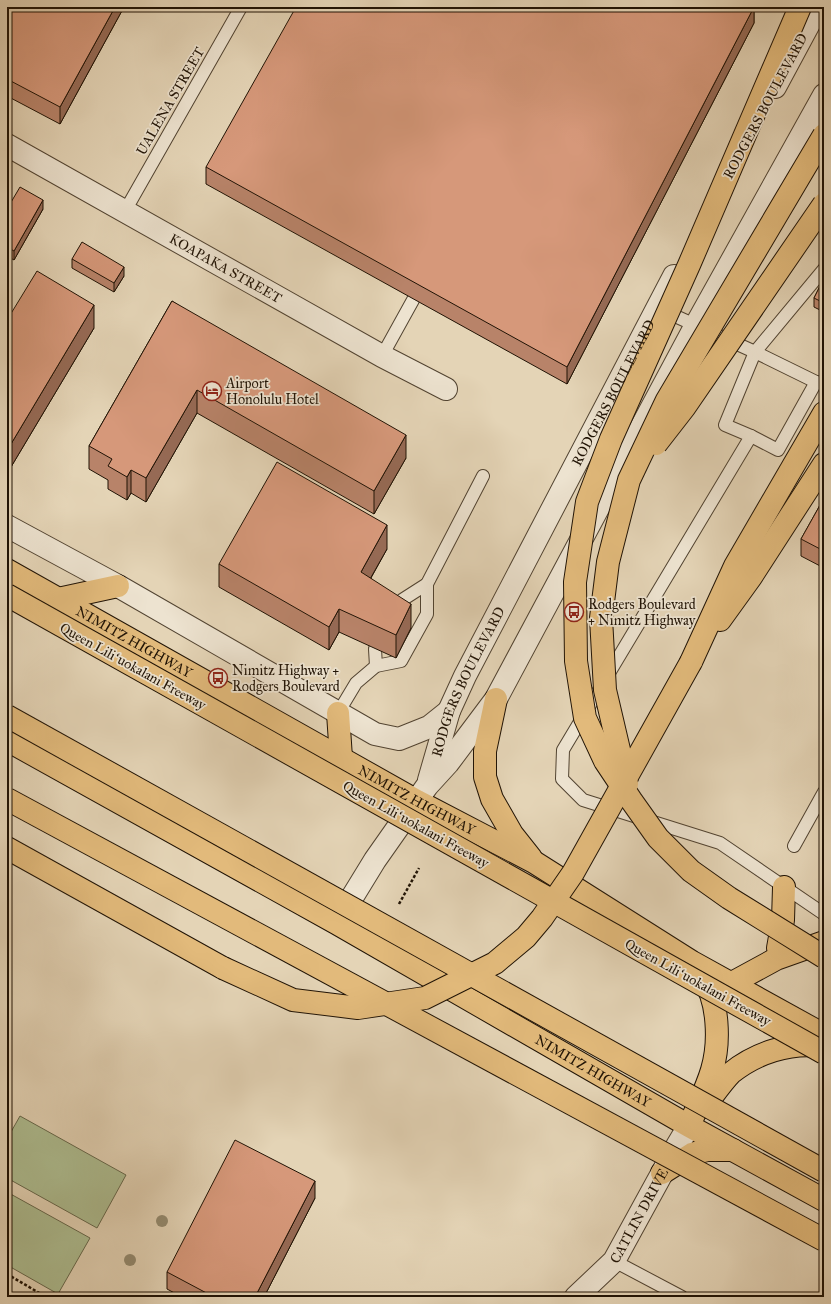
<svg xmlns="http://www.w3.org/2000/svg" width="831" height="1304" font-family="'IM FELL Great Primer',serif">
<rect width="100%" height="100%" fill="#e4d4b6"/>
<filter id="stains"><feTurbulence type="fractalNoise" baseFrequency=".005" numOctaves="4"/><feColorMatrix values="0 0 0 0 .2 0 0 0 0 .09 0 0 0 0 .02 0 0 0 .5 -.17"/></filter>
<radialGradient id="worn" r=".72"><stop offset=".6" stop-color="#630" stop-opacity="0"/><stop offset="1" stop-color="#630" stop-opacity=".3"/></radialGradient>
<g fill="#aebe92" stroke="#67684c">
<path d="M 20,1116 L 126,1175 L 97,1228 L 7,1178 L 7,1139 Z"/>
<path d="M 7,1192 L 90,1238 L 58,1294 L 7,1265 Z"/>
</g>
<g fill="none" stroke-linecap="round" stroke-linejoin="round">
<defs>
<g id="service">
<path d="M 125,211 L 241,7"/>
<path d="M 664,311 L 755,352 L 816,382 L 824,384"/>
<path d="M 382,356 L 413,300"/>
<path d="M 816,382 L 778,450 L 751,436 L 725,425 L 755,352 L 824,269"/>
<path d="M 751,436 L 563,750 L 562,779 L 583,800 L 720,843 L 824,914"/>
<path d="M 395,613 L 402,600 L 427,584"/>
<path d="M 375,649 L 376,666"/>
<path d="M 338,713 L 356,683 L 376,666 L 401,661 L 427,614 L 427,584 L 483,476"/>
<path d="M 794,846 L 824,792"/>
<path d="M 614,1261 L 682,1297"/>
</g>
<g id="minor">
<path d="M 775,87 L 818,7"/>
<path id="s1" d="M 7,145 L 382,356 L 446,389"/>
<path d="M 7,526 L 118,586 L 375,734 L 399,739 L 429,727 L 449,711"/>
<path id="s2" d="M 429,780 L 449,711 L 465,676 L 674,276"/>
<path d="M 337,922 L 375,860 L 427,786 L 448,763 L 496,699 L 696,325 L 824,95"/>
<path id="s3" d="M 576,1297 L 614,1261 L 677,1146 L 689,1126"/>
</g>
<g id="primary">
<path id="s4" d="M 7,570 L 417,801 L 534,862 L 692,962 L 824,1035"/>
<path d="M 58,599 L 118,586"/>
<path d="M 496,699 L 485,751 L 485,777 L 492,799 L 512,834 L 531,858"/>
<path d="M 338,713 L 341,758"/>
<path id="s5" d="M 7,740 L 336,923 L 689,1126 L 824,1200"/>
<path d="M 778,948 L 783,920 L 784,887"/>
<path d="M 732,983 L 776,959 L 824,942"/>
<path d="M 704,1107 C 712,1097 722,1082 731,1073 C 756,1053 789,1042 821,1046"/>
<path d="M 692,1119 C 699,1103 707,1087 712,1070 C 720,1043 719,1000 702,977"/>
<path d="M 662,1173 L 692,1154 L 707,1150 L 733,1150"/>
</g>
<g id="motorway">
<path d="M 720,620 L 751,577 L 824,464"/>
<path d="M 691,662 L 735,566 L 824,413"/>
<path d="M 7,848 L 223,968"/>
</g>
</defs>
<use href="#service" stroke="#514331" stroke-width="14"/>
<use href="#minor" stroke="#514331" stroke-width="24"/>
<use href="#primary" stroke="#201305" stroke-width="24"/>
<use href="#motorway" stroke="#201305" stroke-width="24"/>
<g stroke="#201305" stroke-width="2.5" stroke-dasharray="3 2" stroke-linecap="butt">
<path d="M 399,904 L 419,868"/>
<path d="M 7,1182 L 9,1179"/>
<path d="M 7,1274 L 46,1297"/>
</g>
<use href="#service" stroke="#ede3d0" stroke-width="12"/>
<use href="#minor" stroke="#ede3d0" stroke-width="22"/>
<use href="#primary" stroke="#e2ba7b" stroke-width="22"/>
<use href="#motorway" stroke="#e2ba7b" stroke-width="22"/>
<defs>
<g id="motorway-bridge">
<path d="M 800,7 L 689,265 L 611,439 L 587,502 L 575,582 L 576,661 L 585,718 L 605,761 L 631,800 L 658,838 L 691,871 L 729,898 L 824,957"/>
<path d="M 656,444 L 684,408 L 824,204"/>
<path d="M 7,595 L 824,1053"/>
<path d="M 7,716 L 824,1171"/>
<path d="M 627,784 L 605,690 L 601,618 L 608,562 L 629,480 L 667,400 L 824,135"/>
<path d="M 7,799 L 824,1240"/>
<path d="M 223,968 L 293,1000 L 358,1008 L 425,998 L 495,963 L 526,937 L 542,918 L 573,873 L 691,662"/>
</g>
</defs>
<use href="#motorway-bridge" stroke="#201305" stroke-width="24" stroke-linecap="butt"/>
<use href="#motorway-bridge" stroke="#e2ba7b" stroke-width="22"/>
</g>
<g fill="#948b70">
<circle cx="162" cy="1221" r="6"/>
<circle cx="130" cy="1260" r="6"/>
</g>
<g fill="#b88369" stroke="#201305">
<path d="M 7,7 L 124,7 L 60,124 L 7,96 Z"/>
<path d="M 754,7 L 754,23 L 567,384 L 206,184 L 206,167 Z"/>
<path d="M 7,209 L 43,209 L 14,260 L 7,256 Z"/>
<path d="M 72,259 L 124,276 L 114,292 L 72,268 Z"/>
<path d="M 824,278 L 824,312 L 814,307 L 814,298 Z"/>
<path d="M 172,301 L 406,458 L 374,514 L 197,413 L 146,502 L 131,493 L 127,500 L 108,489 L 108,480 L 89,469 L 89,446 Z"/>
<path d="M 7,320 L 94,328 L 8,472 L 7,471 Z"/>
<path d="M 824,498 L 824,568 L 801,556 L 801,539 Z"/>
<path d="M 387,549 L 371,578 L 411,628 L 396,658 L 339,632 L 329,650 L 219,587 L 219,564 Z"/>
<path d="M 315,1198 L 264,1297 L 182,1297 L 167,1289 L 167,1272 Z"/>
</g>
<g fill="#966a55" stroke="#201305">
<path d="M 115,7 L 124,7 L 60,124 L 60,107 Z"/>
<path d="M 754,7 L 754,23 L 567,384 L 567,367 Z"/>
<path d="M 43,200 L 43,209 L 14,260 L 14,251 Z"/>
<path d="M 124,267 L 124,276 L 114,292 L 114,283 Z"/>
<path d="M 94,305 L 94,328 L 8,472 L 8,449 Z"/>
<path d="M 197,390 L 197,413 L 146,502 L 146,478 Z"/>
<path d="M 406,435 L 406,458 L 374,514 L 374,491 Z"/>
<path d="M 131,470 L 131,493 L 127,500 L 127,477 Z"/>
<path d="M 387,525 L 387,549 L 361,595 L 361,572 Z"/>
<path d="M 411,604 L 411,628 L 396,658 L 396,635 Z"/>
<path d="M 339,609 L 339,632 L 329,650 L 329,627 Z"/>
<path d="M 315,1181 L 315,1198 L 264,1297 L 255,1297 Z"/>
</g>
<g fill="#d6987a" stroke="#201305">
<path d="M 7,7 L 115,7 L 60,107 L 7,79 Z"/>
<path d="M 296,7 L 754,7 L 567,367 L 206,167 Z"/>
<path d="M 20,187 L 43,200 L 14,251 L 7,247 L 7,209 Z"/>
<path d="M 82,242 L 124,267 L 114,283 L 72,259 Z"/>
<path d="M 37,271 L 94,305 L 8,449 L 7,448 L 7,320 Z"/>
<path d="M 824,278 L 824,303 L 814,298 Z"/>
<path d="M 172,301 L 406,435 L 374,491 L 197,390 L 146,478 L 131,470 L 127,477 L 108,466 L 112,459 L 89,446 Z"/>
<path d="M 277,462 L 387,525 L 361,572 L 411,604 L 396,635 L 339,609 L 329,627 L 219,564 Z"/>
<path d="M 824,498 L 824,551 L 801,539 Z"/>
<path d="M 235,1140 L 315,1181 L 255,1297 L 214,1297 L 167,1272 Z"/>
</g>
<defs>
<symbol id="hotel-ring" viewBox="-11 -11 22 22"><circle r="9.5" fill="#ede3d0" stroke="#8f2418" stroke-width="1.5"/><path d="M-6-4.5h1.5V1H6V5H4.5V3h-9V5H-6ZM-4 0a1.8 1.8 0 1 1 3.6 0ZM.5 0V-2.5h3Q6-2.5 6 0Z" fill="#8f2418"/></symbol>
<symbol id="bus-ring" viewBox="-11 -11 22 22"><circle r="9.5" fill="#ede3d0" stroke="#8f2418" stroke-width="1.5"/><path d="M-5-6H5V4H4V6H2V4H-2V6H-4V4H-5ZM-3.5-4V0h7V-4ZM-3.5 1.2v1.5H-2V1.2ZM2 1.2v1.5H3.5V1.2Z" fill="#8f2418"/></symbol>
</defs>
<g fill-rule="evenodd">
<use href="#hotel-ring" x="201" y="380" width="22" height="22"/>
<use href="#bus-ring" x="563" y="601" width="22" height="22"/>
<use href="#bus-ring" x="207" y="667" width="22" height="22"/>
</g>
<g text-anchor="middle" stroke-width="3.5" stroke-linejoin="round" paint-order="stroke">
<g font-size="14" fill="#201305" stroke="#ede3d0">
<text transform="translate(170 101) rotate(-60)" y="5">UALENA STREET</text>
<text transform="translate(765 106) rotate(-62)" y="5">RODGERS BOULEVARD</text>
<text dy="5" stroke="none"><textPath href="#s1" startOffset="251">KOAPAKA STREET</textPath></text>
<text dy="5" stroke="none"><textPath href="#s2" startOffset="430">RODGERS BOULEVARD</textPath></text>
<text dy="5" stroke="none"><textPath href="#s4" startOffset="146">NIMITZ HIGHWAY</textPath></text>
<text transform="translate(133 666) rotate(29)" y="5">Queen Liliʻuokalani Freeway</text>
<text dy="5" stroke="none"><textPath href="#s2" startOffset="106">RODGERS BOULEVARD</textPath></text>
<text dy="5" stroke="none"><textPath href="#s4" startOffset="470">NIMITZ HIGHWAY</textPath></text>
<text transform="translate(416 824) rotate(29)" y="5">Queen Liliʻuokalani Freeway</text>
<text transform="translate(698 982) rotate(29)" y="5">Queen Liliʻuokalani Freeway</text>
<text dy="5" stroke="none"><textPath href="#s5" startOffset="673">NIMITZ HIGHWAY</textPath></text>
<text dy="5" stroke="none"><textPath href="#s3" startOffset="104">CATLIN DRIVE</textPath></text>
</g>
<g font-size="14" fill="#201305" stroke="#ede3d0" text-anchor="start">
<text x="226" y="388">Airport<tspan x="226" dy="16">Honolulu Hotel</tspan></text>
<text x="588" y="609">Rodgers Boulevard<tspan x="588" dy="16">+ Nimitz Highway</tspan></text>
<text x="232" y="675">Nimitz Highway +<tspan x="232" dy="16">Rodgers Boulevard</tspan></text>
</g>
</g>
<rect width="831" height="1304" fill="none" stroke="#e4d4b6" stroke-width="24"/>
<rect x="8" y="8" width="815" height="1288" fill="none" stroke="#201305" stroke-width="2"/>
<rect x="12" y="12" width="807" height="1280" fill="none" stroke="#201305"/>
<rect width="100%" height="100%" filter="url(#stains)"/>
<rect width="100%" height="100%" fill="url(#worn)"/>
</svg>
